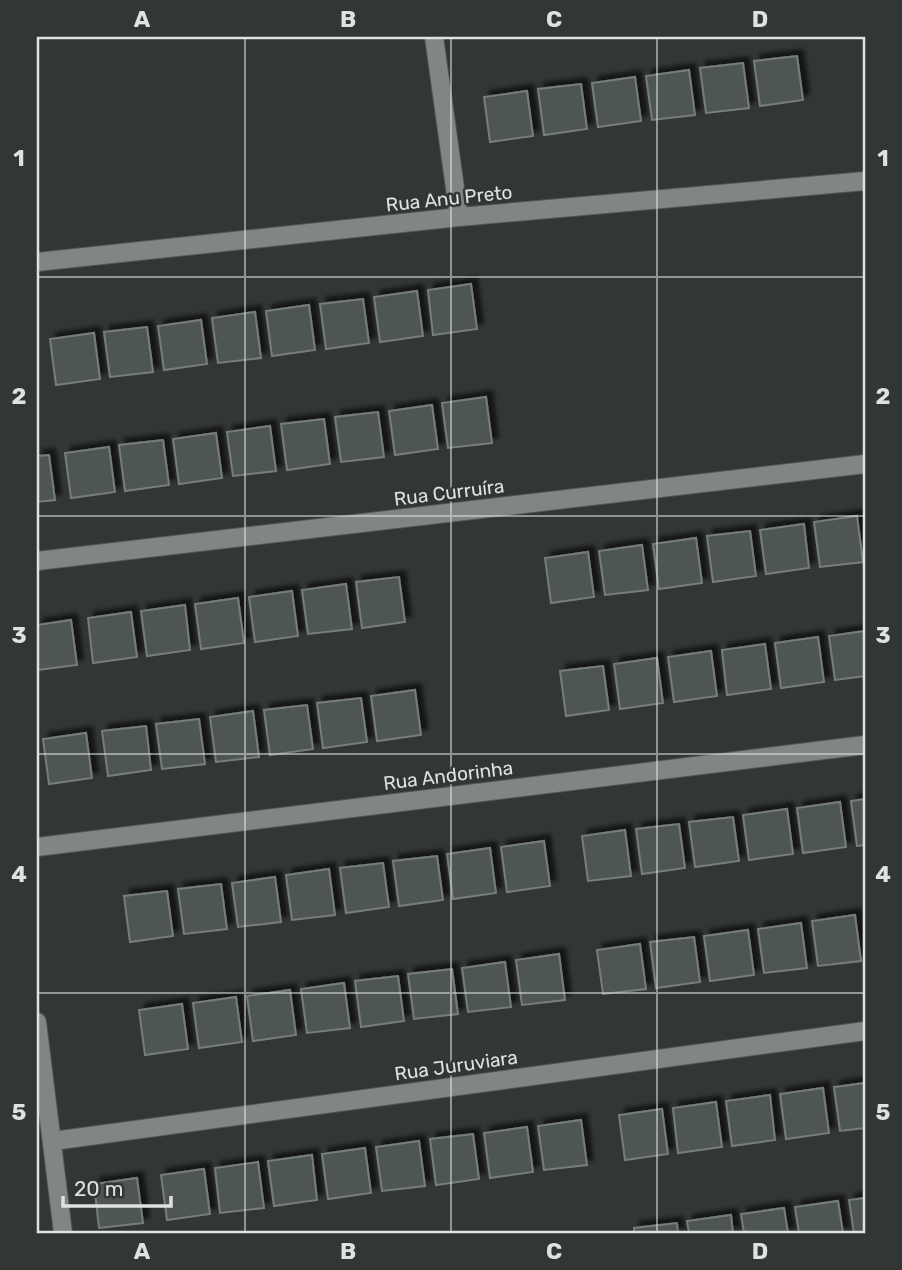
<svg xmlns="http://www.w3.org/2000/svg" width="902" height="1270" font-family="Rubik,sans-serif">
<defs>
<filter id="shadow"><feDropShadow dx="6" dy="-6" stdDeviation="2" flood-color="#0009"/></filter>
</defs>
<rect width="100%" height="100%" fill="#323634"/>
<g fill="#4e5454" stroke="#777d7d" stroke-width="2" filter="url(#shadow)">
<path d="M 797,56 L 803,100 L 760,106 L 754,61 Z"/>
<path d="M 743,63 L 749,108 L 706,113 L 700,68 Z"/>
<path d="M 689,70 L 695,115 L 652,120 L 646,76 Z"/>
<path d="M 635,77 L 641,121 L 598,127 L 592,83 Z"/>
<path d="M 581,84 L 587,129 L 544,135 L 538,89 Z"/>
<path d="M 527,91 L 533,136 L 490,142 L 484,97 Z"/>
<path d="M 471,284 L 477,329 L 433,335 L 428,290 Z"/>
<path d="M 417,291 L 423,336 L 380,342 L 374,297 Z"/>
<path d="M 363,299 L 369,343 L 326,349 L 320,304 Z"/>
<path d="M 309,305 L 315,350 L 272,356 L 266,311 Z"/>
<path d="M 255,312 L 261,358 L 218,363 L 212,318 Z"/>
<path d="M 201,320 L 207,364 L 164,370 L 158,326 Z"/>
<path d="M 147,327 L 153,372 L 110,377 L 104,332 Z"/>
<path d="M 94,333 L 100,379 L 56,385 L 50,339 Z"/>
<path d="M 486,397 L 492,443 L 448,448 L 442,403 Z"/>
<path d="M 432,405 L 438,449 L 395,455 L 389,411 Z"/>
<path d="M 378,412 L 384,457 L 341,462 L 335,417 Z"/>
<path d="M 324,419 L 330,464 L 287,470 L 281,424 Z"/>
<path d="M 270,426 L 276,471 L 233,476 L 227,432 Z"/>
<path d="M 216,433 L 222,478 L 179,484 L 173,439 Z"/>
<path d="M 163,440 L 169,485 L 125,491 L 119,445 Z"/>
<path d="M 109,447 L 115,492 L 71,498 L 65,453 Z"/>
<path d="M 49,455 L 55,500 L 37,502 L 37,456 Z"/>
<path d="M 857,516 L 863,562 L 820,567 L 814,522 Z"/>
<path d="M 804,524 L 809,568 L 766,574 L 760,530 Z"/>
<path d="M 750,531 L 756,576 L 713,582 L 707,536 Z"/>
<path d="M 696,538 L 702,583 L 659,589 L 653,544 Z"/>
<path d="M 642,545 L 648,590 L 605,595 L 599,551 Z"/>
<path d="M 588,552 L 594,597 L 551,603 L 545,558 Z"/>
<path d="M 399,577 L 405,622 L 362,628 L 356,582 Z"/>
<path d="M 346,584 L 352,629 L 308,634 L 302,590 Z"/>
<path d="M 292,591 L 298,636 L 255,642 L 249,597 Z"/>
<path d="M 238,598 L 244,643 L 201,649 L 195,604 Z"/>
<path d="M 185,605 L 190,650 L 147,656 L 141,611 Z"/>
<path d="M 131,612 L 137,657 L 93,663 L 88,618 Z"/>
<path d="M 71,620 L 77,665 L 37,670 L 37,625 Z"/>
<path d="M 865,631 L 865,676 L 835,680 L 829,636 Z"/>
<path d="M 818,637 L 824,682 L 781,688 L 775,643 Z"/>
<path d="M 765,644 L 771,689 L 727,695 L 722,650 Z"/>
<path d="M 711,651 L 717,696 L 674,702 L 668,657 Z"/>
<path d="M 657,658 L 663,703 L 620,709 L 614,664 Z"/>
<path d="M 603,666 L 609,710 L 566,716 L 560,671 Z"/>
<path d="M 415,690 L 421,735 L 377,741 L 371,696 Z"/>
<path d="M 361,698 L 367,742 L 323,748 L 317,703 Z"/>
<path d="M 307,705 L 313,749 L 270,755 L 264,710 Z"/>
<path d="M 253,711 L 259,757 L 216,762 L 210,717 Z"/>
<path d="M 199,719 L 205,764 L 162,769 L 156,724 Z"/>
<path d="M 146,726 L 151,770 L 108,776 L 102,731 Z"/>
<path d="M 86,733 L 92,778 L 49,784 L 43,739 Z"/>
<path d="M 865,799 L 865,845 L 857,846 L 851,801 Z"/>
<path d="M 840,802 L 846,847 L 803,853 L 797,808 Z"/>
<path d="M 787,809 L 793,854 L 749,860 L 743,815 Z"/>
<path d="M 733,817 L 739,861 L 695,867 L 689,822 Z"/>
<path d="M 679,824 L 685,868 L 642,874 L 636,829 Z"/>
<path d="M 625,830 L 631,876 L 588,881 L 582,836 Z"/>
<path d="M 544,841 L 550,886 L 507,892 L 501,847 Z"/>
<path d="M 490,848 L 496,893 L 453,899 L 447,854 Z"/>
<path d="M 437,856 L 443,900 L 399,906 L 393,861 Z"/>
<path d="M 383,863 L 389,907 L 346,913 L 340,868 Z"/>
<path d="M 329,869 L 335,915 L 292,920 L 286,875 Z"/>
<path d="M 275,877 L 281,922 L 238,927 L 232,883 Z"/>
<path d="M 221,884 L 227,929 L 184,934 L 178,889 Z"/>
<path d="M 167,891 L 173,936 L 130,942 L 124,896 Z"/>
<path d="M 855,915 L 861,961 L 818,966 L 812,921 Z"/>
<path d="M 801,923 L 807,968 L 764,973 L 758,929 Z"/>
<path d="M 748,930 L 754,975 L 710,981 L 704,936 Z"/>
<path d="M 694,937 L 700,982 L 656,988 L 650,942 Z"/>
<path d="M 640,944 L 646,989 L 603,994 L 597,950 Z"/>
<path d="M 559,954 L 565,1000 L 522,1005 L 516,960 Z"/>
<path d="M 505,962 L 511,1007 L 468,1012 L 462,968 Z"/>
<path d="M 452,969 L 458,1014 L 414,1019 L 408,974 Z"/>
<path d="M 398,976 L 404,1021 L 361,1027 L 355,981 Z"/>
<path d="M 344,983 L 350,1028 L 307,1033 L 301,989 Z"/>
<path d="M 290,990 L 296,1035 L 253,1041 L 247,996 Z"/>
<path d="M 236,997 L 242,1042 L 199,1048 L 193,1003 Z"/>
<path d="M 182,1004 L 188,1049 L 145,1055 L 139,1010 Z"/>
<path d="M 865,1083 L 865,1128 L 840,1131 L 834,1087 Z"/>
<path d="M 823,1088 L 829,1133 L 786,1139 L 780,1094 Z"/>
<path d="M 770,1095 L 775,1140 L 732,1146 L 726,1101 Z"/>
<path d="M 716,1102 L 722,1147 L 678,1153 L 673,1108 Z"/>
<path d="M 662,1109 L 668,1154 L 625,1160 L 619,1115 Z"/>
<path d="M 581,1120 L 587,1165 L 544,1170 L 538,1126 Z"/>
<path d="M 527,1127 L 533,1172 L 490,1178 L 484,1133 Z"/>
<path d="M 473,1134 L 479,1179 L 436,1185 L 430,1139 Z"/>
<path d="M 419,1141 L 425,1186 L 382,1191 L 376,1147 Z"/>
<path d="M 365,1148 L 371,1193 L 328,1199 L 322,1154 Z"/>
<path d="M 312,1155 L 317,1200 L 274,1206 L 268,1161 Z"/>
<path d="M 258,1162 L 264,1208 L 220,1213 L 215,1168 Z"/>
<path d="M 204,1169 L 210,1214 L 167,1220 L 161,1175 Z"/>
<path d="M 137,1178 L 143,1223 L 99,1228 L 94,1184 Z"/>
<path d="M 865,1198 L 865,1233 L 854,1233 L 849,1200 Z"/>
<path d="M 838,1201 L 843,1233 L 799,1233 L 795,1207 Z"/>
<path d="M 784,1208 L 788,1233 L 744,1233 L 741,1214 Z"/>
<path d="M 731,1215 L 733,1233 L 689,1233 L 687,1221 Z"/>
<path d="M 677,1223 L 678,1233 L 634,1233 L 634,1228 Z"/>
</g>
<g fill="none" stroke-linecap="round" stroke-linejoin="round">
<defs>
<g id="minor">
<path d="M 434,37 L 459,217"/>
<path d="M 37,262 L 459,217 L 865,181"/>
<path d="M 37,561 L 865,464"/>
<path d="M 37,847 L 865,745"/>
<path d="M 37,1022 L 63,1233"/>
<path d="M 53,1141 L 865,1031"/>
</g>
</defs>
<use href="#minor" stroke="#515553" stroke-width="20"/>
<use href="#minor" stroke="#818684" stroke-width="18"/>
</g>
<path fill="none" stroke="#dfe2e1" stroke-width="2" stroke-opacity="0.55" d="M 245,37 L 245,1233M 451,37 L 451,1233M 657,37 L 657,1233M 37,277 L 865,277M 37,516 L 865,516M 37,754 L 865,754M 37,993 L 865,993"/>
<g text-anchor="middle" stroke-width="5" stroke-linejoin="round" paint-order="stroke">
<g font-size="19" fill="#dfe2e1" stroke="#323634">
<text transform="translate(449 198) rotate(-6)" y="7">Rua Anu Preto</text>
<text transform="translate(449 492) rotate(-7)" y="7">Rua Curruíra</text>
<text transform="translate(448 775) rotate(-7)" y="7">Rua Andorinha</text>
<text transform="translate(456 1065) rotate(-8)" y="7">Rua Juruviara</text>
</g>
</g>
<rect width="902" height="1270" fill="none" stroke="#323634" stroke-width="77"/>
<path d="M63 1196v10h108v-10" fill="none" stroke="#dfe2e1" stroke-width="3.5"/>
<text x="74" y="1196" font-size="21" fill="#dfe2e1" stroke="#323634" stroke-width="5" paint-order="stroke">20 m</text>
<rect x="38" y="38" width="826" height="1194" fill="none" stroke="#dfe2e1" stroke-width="2.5"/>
<g font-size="23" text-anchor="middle" font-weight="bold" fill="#dfe2e1">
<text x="142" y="27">A</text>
<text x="348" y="27">B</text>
<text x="554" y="27">C</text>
<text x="760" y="27">D</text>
<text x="19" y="166">1</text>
<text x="883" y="166">1</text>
<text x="19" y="404">2</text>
<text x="883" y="404">2</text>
<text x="19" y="643">3</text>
<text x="883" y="643">3</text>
<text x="19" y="882">4</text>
<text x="883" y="882">4</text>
<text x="19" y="1120">5</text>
<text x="883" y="1120">5</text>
<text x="142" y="1259">A</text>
<text x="348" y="1259">B</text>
<text x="554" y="1259">C</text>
<text x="760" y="1259">D</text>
</g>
</svg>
